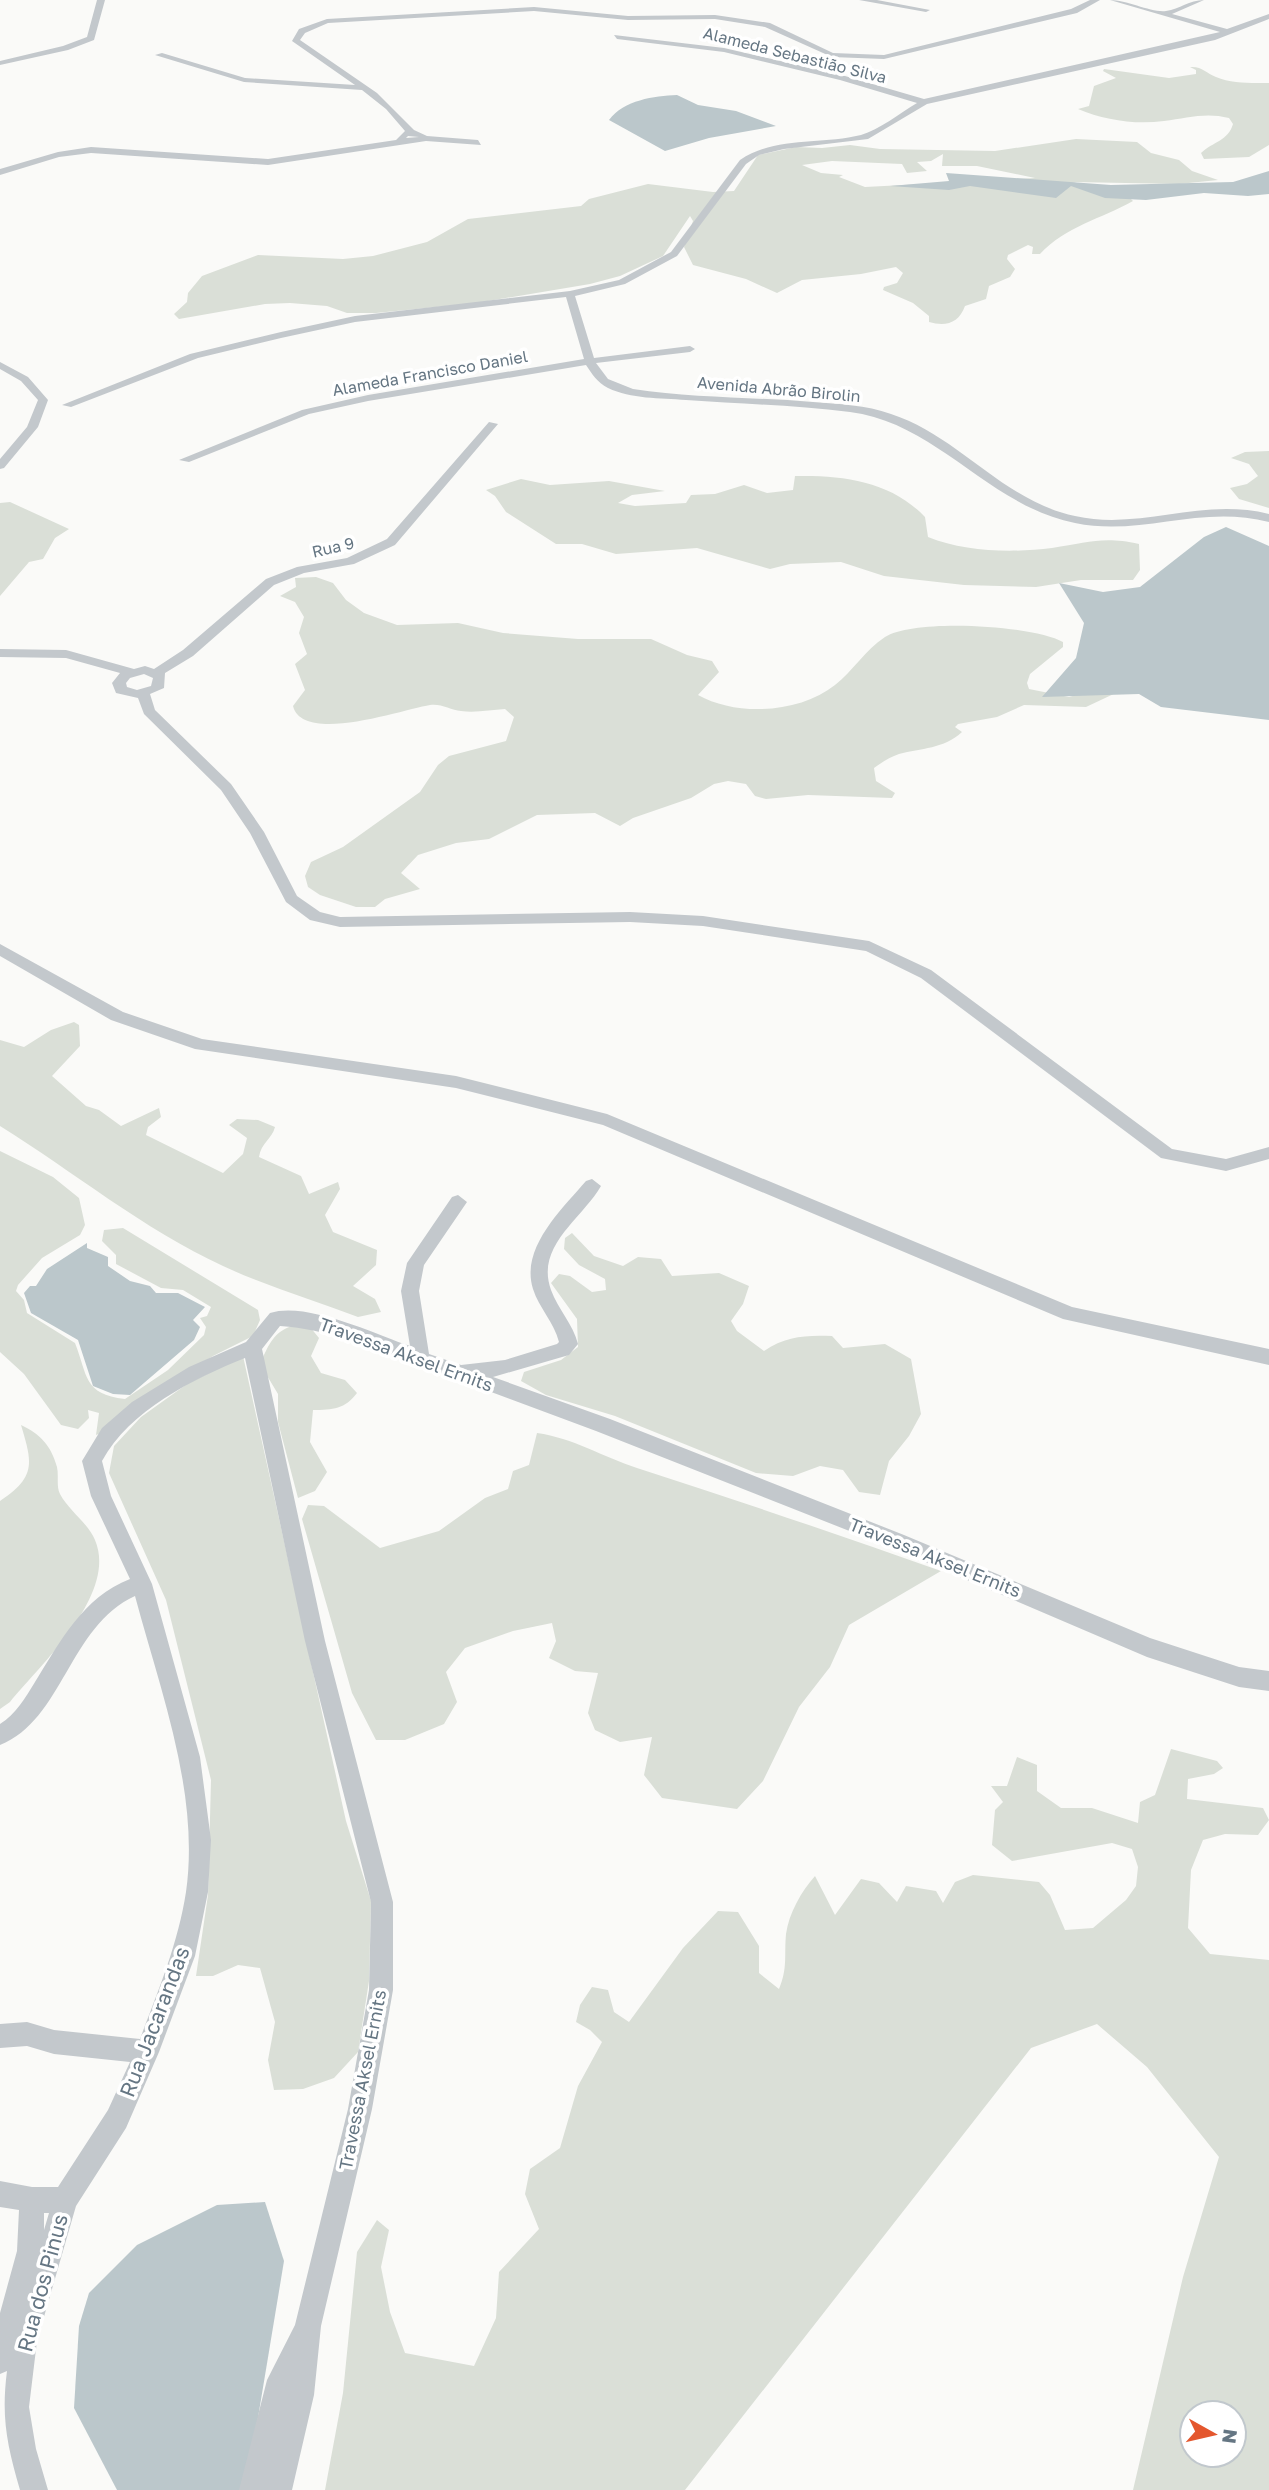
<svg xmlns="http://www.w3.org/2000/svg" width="1269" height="2490" font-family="'Golos Text',sans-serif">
<rect width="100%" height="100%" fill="#fafaf8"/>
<g fill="#dadfd7" fill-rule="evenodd">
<path d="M 1190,67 C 1202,66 1206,73 1216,77 C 1232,84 1252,83 1269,83 L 1269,145 L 1249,157 L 1204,159 L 1201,153 C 1214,141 1228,141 1233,124 L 1229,118 C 1206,112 1187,118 1164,121 C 1135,125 1104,120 1078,109 L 1089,106 L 1094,86 L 1116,78 L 1103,71 L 1104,69 L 1169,78 L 1196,74 L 1196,70 Z"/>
<path d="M 1076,139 L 1137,142 L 1151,153 L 1179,160 L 1192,171 L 1218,180 L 1179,184 L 1073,182 L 1130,198 L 1133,201 C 1101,219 1066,226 1040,254 L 1032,254 L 1033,247 L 1028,245 L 1008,255 L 1007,259 L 1015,269 L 1010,277 L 989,286 L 986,299 L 965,306 C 959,323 946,327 929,322 L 929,316 L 913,303 L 883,290 L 884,287 L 897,283 L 903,273 L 896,267 L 861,274 L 802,280 L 777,293 L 746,279 L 693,265 L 684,247 L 693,221 L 690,216 L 663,256 L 620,276 L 590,284 L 476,303 L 376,313 L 347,313 L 327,306 L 290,303 L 265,304 L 179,319 L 174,314 L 187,302 L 188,293 L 202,276 L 258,255 L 343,259 L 373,256 L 427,242 L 468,219 L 581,206 L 589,199 L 648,184 L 713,192 L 734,191 L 758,155 L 796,147 L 822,148 L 850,145 L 880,149 L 995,151 ZM 943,154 L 942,166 L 977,166 L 1035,178 L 865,187 L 839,177 L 843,175 L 821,173 L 802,165 L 832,161 L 902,164 L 907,173 L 927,171 L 917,162 L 931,161 Z"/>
<path d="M 1269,451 L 1269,508 L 1239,499 L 1230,488 L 1247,484 L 1258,476 L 1249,464 L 1231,458 L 1245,452 Z"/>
<path d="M 795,476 C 843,475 891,481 925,517 L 928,537 C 965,552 1012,553 1052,548 C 1088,543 1102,536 1139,544 L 1140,570 L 1133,580 L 1081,580 L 1036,587 L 964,585 L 884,576 L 841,562 L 790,564 L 770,569 L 697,548 L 616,554 L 582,544 L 556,544 L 506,512 L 495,496 L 486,490 L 521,479 L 550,485 L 609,481 L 665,491 L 632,495 L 618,503 L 635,506 L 686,503 L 691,495 L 715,494 L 744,485 L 767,493 L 793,490 Z"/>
<path d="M 10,502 L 69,529 L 55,538 L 43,559 L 29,562 L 0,596 L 0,503 Z"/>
<path d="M 316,577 L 333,583 L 346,600 L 364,613 L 397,625 L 458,623 L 503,633 L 578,639 L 651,639 L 687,655 L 712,661 L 719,672 L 698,695 C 737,717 800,713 835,685 C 853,671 865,650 885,637 C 914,618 1033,625 1063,642 L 1063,647 L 1030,674 L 1027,683 L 1029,689 L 1069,697 L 1107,687 L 1120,691 L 1086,707 L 1024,705 L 997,717 L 958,724 L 955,727 L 962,732 C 944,749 921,748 899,754 C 890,757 881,763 874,768 L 876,781 L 895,793 L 892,798 L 808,795 L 766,799 L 755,796 L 746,784 L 728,781 L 714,784 L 691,798 L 633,818 L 620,826 L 595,813 L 537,815 L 489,839 L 456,843 L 418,855 L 401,873 L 420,889 L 385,899 L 375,907 L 356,907 L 320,895 L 308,887 L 305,876 L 311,862 L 343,847 L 420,792 L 438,765 L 449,756 L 506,741 L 514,717 L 505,709 C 491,710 475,713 461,711 C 451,710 440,703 430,705 C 404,709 303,745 293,706 L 305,690 L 295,664 L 307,654 L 299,633 L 304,617 L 295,602 L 280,596 L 296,587 L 295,578 Z"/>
<path d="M 74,1022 L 79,1025 L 80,1046 L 52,1076 L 86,1106 L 99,1110 L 121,1126 L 159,1108 L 161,1117 L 148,1127 L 146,1135 L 223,1173 L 243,1154 L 247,1138 L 229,1125 L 237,1119 L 258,1120 L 275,1127 C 272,1139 261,1143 259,1157 L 301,1176 L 309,1194 L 338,1182 L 340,1189 L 325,1215 L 333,1232 L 377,1250 L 376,1265 L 353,1286 L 375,1299 L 381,1312 L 358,1317 C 313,1300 266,1286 223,1266 C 143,1229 74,1172 0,1126 L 0,1040 L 24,1047 L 51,1030 Z"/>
<path d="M 0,1151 L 53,1177 L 79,1198 L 85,1225 L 80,1235 L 42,1258 L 18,1285 L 16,1291 L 24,1300 L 27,1313 L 75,1343 C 88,1376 83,1394 125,1399 L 168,1370 L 204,1335 L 206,1327 L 200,1318 L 207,1316 L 211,1307 L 183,1290 L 161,1288 L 116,1264 L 116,1255 L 102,1241 L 104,1230 L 123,1228 L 258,1310 L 260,1320 L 253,1336 L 213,1356 L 147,1399 L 106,1431 L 96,1435 L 99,1413 L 88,1410 L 89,1418 L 78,1429 L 61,1425 L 24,1374 L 0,1352 Z"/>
<path d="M 572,1233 L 594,1256 L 623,1266 L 638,1257 L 661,1259 L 672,1276 L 719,1273 L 749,1286 L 743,1304 L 731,1321 L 737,1331 L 764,1351 C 786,1336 806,1335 832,1336 L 843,1348 L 885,1344 L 911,1359 L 921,1414 L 909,1436 L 889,1461 L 880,1495 L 859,1492 L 843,1470 L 820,1466 L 793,1476 L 756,1473 L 615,1416 L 546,1395 L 521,1381 L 524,1372 L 561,1360 L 578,1347 L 577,1319 L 551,1283 L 559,1274 L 570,1276 L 592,1292 L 606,1290 L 605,1279 L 579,1265 L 564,1249 L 565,1238 Z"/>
<path d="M 296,1325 L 310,1327 L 319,1338 L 311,1356 L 321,1373 L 345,1380 L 357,1393 C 345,1409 333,1410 313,1410 L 310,1442 L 327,1472 L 315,1491 L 298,1498 L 278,1422 L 278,1394 L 260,1364 C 269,1344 274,1330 296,1325 Z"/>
<path d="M 243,1356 L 346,1821 L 371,1901 L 369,1981 L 358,2052 L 334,2078 L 303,2089 L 274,2090 L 268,2060 L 275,2022 L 260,1968 L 238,1965 L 213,1976 L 196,1976 L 208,1895 L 211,1780 L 166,1600 L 109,1473 L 114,1446 L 141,1417 L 187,1384 Z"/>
<path d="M 21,1425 C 40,1434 51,1445 57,1467 C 59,1476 56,1486 60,1494 C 69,1511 88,1523 95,1540 C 118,1594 41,1664 10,1702 L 0,1709 L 0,1501 C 37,1477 32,1462 21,1425 Z"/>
<path d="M 537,1433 C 573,1438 603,1457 637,1468 C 739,1501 840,1535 941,1571 L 849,1625 L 830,1667 L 799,1707 L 763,1781 L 737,1809 L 662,1798 L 644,1775 L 652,1737 L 620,1742 L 595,1730 L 588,1713 L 598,1673 L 575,1671 L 549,1658 L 556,1641 L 552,1623 L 513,1631 L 465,1648 L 446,1672 L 457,1702 L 444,1724 L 405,1740 L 376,1740 L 352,1693 L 302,1519 L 308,1505 L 324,1506 L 380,1548 L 439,1531 L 485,1498 L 508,1489 L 513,1471 L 529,1465 Z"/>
<path d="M 1171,1749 L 1217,1761 L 1223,1768 L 1214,1774 L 1188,1779 L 1187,1799 L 1263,1808 L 1269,1820 L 1258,1835 L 1225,1834 L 1203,1840 L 1191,1870 L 1188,1928 L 1210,1954 L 1269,1960 L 1269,2490 L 1133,2490 L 1183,2277 L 1219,2157 L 1147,2067 L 1097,2024 L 1031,2048 L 685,2490 L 325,2490 L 343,2393 L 357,2252 L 377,2220 L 389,2230 L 381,2267 L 390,2312 L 405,2353 L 474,2366 L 496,2318 L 499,2272 L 539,2229 L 525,2194 L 530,2169 L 560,2148 L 578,2086 L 602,2042 L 590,2030 L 576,2022 L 580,2005 L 592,1987 L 608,1990 L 614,2012 L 629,2022 L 683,1948 L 718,1911 L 738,1912 L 759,1946 L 759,1973 L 779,1989 C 788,1967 784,1956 786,1934 C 789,1913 801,1892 815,1876 L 835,1915 L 861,1879 L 879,1883 L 897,1902 L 906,1886 L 936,1891 L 943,1903 L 955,1882 L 973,1875 L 1039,1882 L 1050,1895 L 1065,1930 L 1093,1928 L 1126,1900 L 1136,1886 L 1138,1867 L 1132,1849 L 1112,1843 L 1012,1861 L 992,1845 L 995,1810 L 1003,1802 L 991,1786 L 1007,1786 L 1017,1757 L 1037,1765 L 1037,1791 L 1061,1808 L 1092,1808 L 1138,1823 L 1140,1802 L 1155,1795 ZM 1192,2413 L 1234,2413 L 1234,2455 L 1192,2455 Z"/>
</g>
<g fill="#bbc7cb">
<path d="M 677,95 L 698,105 L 736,111 L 776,126 L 709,138 L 665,151 L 609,120 C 624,100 654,96 677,95 Z"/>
<path d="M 1269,171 L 1269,194 L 1248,196 L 1204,193 L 1146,200 L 1105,198 L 1071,186 L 1056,198 L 970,186 L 949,190 L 890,186 L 949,181 L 946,173 L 1111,185 L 1233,182 Z"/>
<path d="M 1226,527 L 1269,546 L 1269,720 L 1161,707 L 1139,694 L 1042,697 L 1076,658 L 1084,623 L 1059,583 L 1103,592 L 1140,587 L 1204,537 Z"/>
<path d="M 87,1243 L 87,1248 L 108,1257 L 108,1266 L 130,1281 L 150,1286 L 156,1293 L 178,1293 L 205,1307 L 193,1320 L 200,1327 L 194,1340 L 130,1395 L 113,1394 L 93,1386 L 78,1340 L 31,1313 L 24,1293 L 30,1286 L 36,1286 L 47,1269 Z"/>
<path d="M 265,2202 L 284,2261 L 246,2490 L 117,2490 L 74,2408 L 79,2326 L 89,2293 L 137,2245 L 217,2205 Z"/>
</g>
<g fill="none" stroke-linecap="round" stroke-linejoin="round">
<g fill="#c3c8cc" fill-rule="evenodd">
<path d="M 97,0 L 105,0 L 94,40 L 68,50 L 0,65 L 0,61 L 63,46 L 87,37 Z"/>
<path d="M 859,0 L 877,0 L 930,10 L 926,12 Z"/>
<path d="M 1090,0 L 1100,0 L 1077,13 L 884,59 L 832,57 L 765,27 L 715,19 L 628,20 L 534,11 L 328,23 L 305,33 L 300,40 L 377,93 L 414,130 L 427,136 L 478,140 L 481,145 L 426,141 L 268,165 L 91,153 L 59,157 L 0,175 L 0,169 L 58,152 L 91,147 L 268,159 L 396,140 L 405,131 L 386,109 L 362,90 L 244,82 L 155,55 L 162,53 L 245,78 L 355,85 L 292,41 L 299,29 L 327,19 L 534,7 L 628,16 L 715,15 L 770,23 L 833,53 L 884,55 L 1071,9 ZM 408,136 L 419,137 L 406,138 Z"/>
<path d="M 1110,0 C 1127,0 1152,13 1166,11 C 1180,9 1189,0 1204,0 L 1172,14 L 1227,29 L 1269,14 L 1269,19 L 1215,40 L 927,104 L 868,139 L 784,149 L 759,155 L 746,164 L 677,256 L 625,284 L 575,296 L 594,358 L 690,346 L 695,349 L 690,352 L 596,363 L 608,379 L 633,389 C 692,398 753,397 813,402 C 839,404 866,405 891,414 C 959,436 1003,501 1075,516 C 1141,531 1199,497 1269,514 L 1269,522 C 1199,504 1142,537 1075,523 C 989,506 937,423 850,412 C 795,405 740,404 686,400 C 660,398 631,399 608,388 C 597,382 592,374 586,365 L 368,401 L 309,414 L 189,462 L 179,460 L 302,410 L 368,395 L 584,359 L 566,297 L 355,322 L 281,338 L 198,358 L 71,407 L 62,405 L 190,354 L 281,332 L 355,316 L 570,291 L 619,280 L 671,252 L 740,160 C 775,136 820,145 861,135 C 879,130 900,113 917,103 L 840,80 L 724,52 L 617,39 L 614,35 L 724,48 L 845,76 L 924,99 L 1220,32 Z"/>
<path d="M 0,362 L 28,377 L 48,400 L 38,427 L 4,468 L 0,469 L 0,459 L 27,427 L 38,400 L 21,381 L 0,369 Z"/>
<path d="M 489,422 L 498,424 L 395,545 L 354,564 L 304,573 L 274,585 L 193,656 L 165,673 L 164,688 L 150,694 L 155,710 L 231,784 L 264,832 L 297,896 L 320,912 L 340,917 L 630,912 L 703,916 L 869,941 L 931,970 L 1172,1149 L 1226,1159 L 1269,1147 L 1269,1159 L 1226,1171 L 1161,1158 L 921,978 L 866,951 L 703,926 L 630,922 L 340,927 L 310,920 L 286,902 L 250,833 L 221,790 L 144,714 L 138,698 L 116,693 L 112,683 L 120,673 L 66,658 L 0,657 L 0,649 L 66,650 L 134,669 L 145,666 L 154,669 L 183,650 L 266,579 L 297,567 L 347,558 L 387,539 ZM 144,674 L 153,678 L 151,686 L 137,690 L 127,687 L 126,683 L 130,678 Z"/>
<path d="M 0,944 L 123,1012 L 202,1039 L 456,1076 L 607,1114 L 1072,1307 L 1269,1349 L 1269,1365 L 1063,1319 L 603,1125 L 456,1088 L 195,1049 L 111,1020 L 0,956 Z"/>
<path d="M 592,1179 L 601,1186 C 582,1219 535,1246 551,1290 C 558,1309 573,1324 578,1344 L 569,1355 L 493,1377 L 610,1419 L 904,1535 L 1150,1638 L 1239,1667 L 1269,1671 L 1269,1691 L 1239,1687 L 1147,1657 L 890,1547 L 596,1431 L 424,1367 L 414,1366 L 413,1363 C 369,1347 327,1329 280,1326 L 262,1349 L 325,1641 L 393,1902 L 393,1990 L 372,2109 L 321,2326 L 314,2395 L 292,2490 L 239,2490 L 267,2380 L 295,2325 L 348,2109 L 369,1990 L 371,1902 L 305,1641 L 245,1358 C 193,1379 130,1410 102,1461 L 111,1496 L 152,1584 L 200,1757 L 211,1840 L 208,1892 L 195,1956 L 159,2052 L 126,2128 L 76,2206 L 37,2341 L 29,2407 L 36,2449 L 48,2490 L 20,2490 C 7,2445 1,2418 7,2371 L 0,2374 L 0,2313 L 17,2251 L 19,2210 L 0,2207 L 0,2181 L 32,2187 L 58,2187 L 108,2110 L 130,2062 L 54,2054 L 27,2046 L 0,2048 L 0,2024 L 27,2022 L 54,2030 L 140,2039 C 158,1991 178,1944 186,1892 C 200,1793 160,1690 135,1596 C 69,1626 63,1720 0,1745 L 0,1724 C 16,1714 25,1698 35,1682 C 60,1642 83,1597 130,1579 L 91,1496 L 82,1461 L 102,1428 L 132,1402 L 189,1367 L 246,1342 L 270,1313 C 306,1301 375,1334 410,1346 L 401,1291 L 407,1263 L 452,1197 L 458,1195 L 467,1202 L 424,1265 L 419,1291 L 429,1354 L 461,1365 L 505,1360 L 557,1344 L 559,1342 C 554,1322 539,1308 533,1289 C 520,1248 562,1209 586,1181 ZM 44,2213 L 49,2213 L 44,2230 Z"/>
</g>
</g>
<g text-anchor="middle" stroke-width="7" stroke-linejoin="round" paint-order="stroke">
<g font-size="16" fill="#657683" stroke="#fff">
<text transform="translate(795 55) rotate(14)" y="6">Alameda Sebastião Silva</text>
<text transform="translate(430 373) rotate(-10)" y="6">Alameda Francisco Daniel</text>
<text transform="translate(779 389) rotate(5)" y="6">Avenida Abrão Birolin</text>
<text transform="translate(333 547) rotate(-13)" y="6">Rua 9</text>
</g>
<g font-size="18" fill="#657683" stroke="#fff">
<text transform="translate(406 1355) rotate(20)" y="6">Travessa Aksel Ernits</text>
<text transform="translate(935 1558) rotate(22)" y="6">Travessa Aksel Ernits</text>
<text transform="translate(363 2080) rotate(-79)" y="6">Travessa Aksel Ernits</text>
</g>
<g font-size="21" fill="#657683" stroke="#fff">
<text transform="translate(155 2022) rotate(-69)" y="7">Rua Jacarandas</text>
<text transform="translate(43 2283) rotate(-75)" y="7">Rua dos Pinus</text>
</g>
</g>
<g transform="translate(1213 2434) rotate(98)"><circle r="33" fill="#ffffff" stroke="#c1c8cd" stroke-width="2"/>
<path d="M0-5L12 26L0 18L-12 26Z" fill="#e4572e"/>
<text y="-10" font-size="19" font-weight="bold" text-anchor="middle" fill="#657683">N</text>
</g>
</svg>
